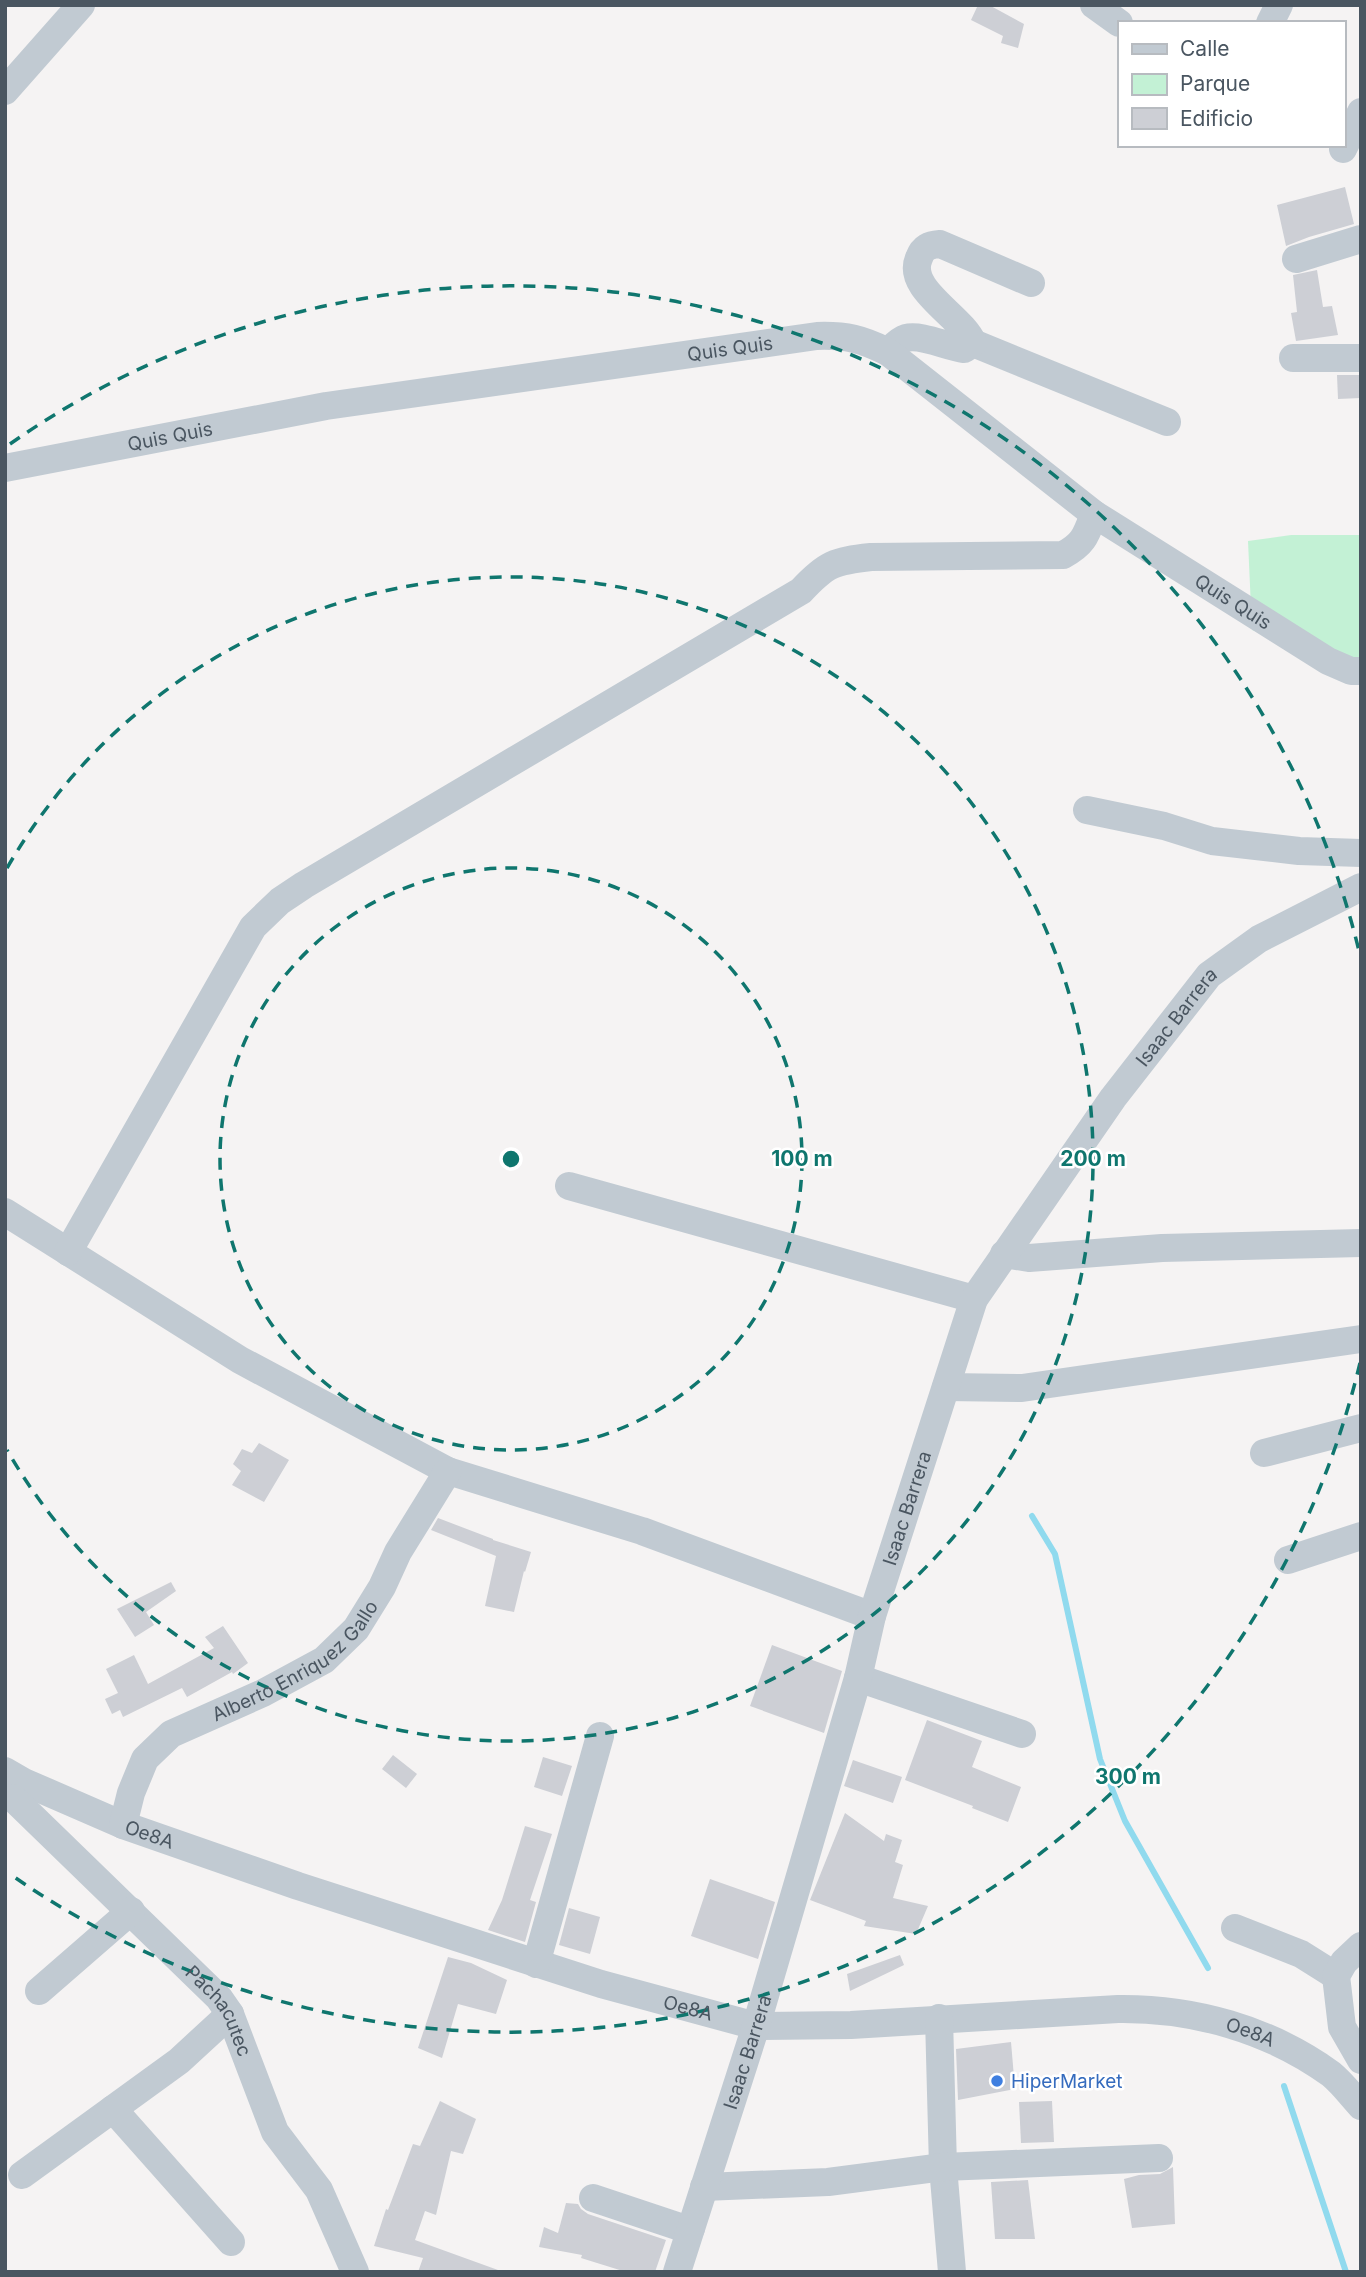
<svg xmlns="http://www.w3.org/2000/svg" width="1366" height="2277" font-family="Inter,sans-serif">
<rect width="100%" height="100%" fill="#f5f3f3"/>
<path fill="#c3f1d5" d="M 1291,535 L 1361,535 L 1361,669 L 1252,630 L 1248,541 Z"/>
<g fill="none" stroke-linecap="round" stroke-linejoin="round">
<g stroke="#90daee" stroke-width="6">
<path d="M 1032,1516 L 1055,1554 L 1100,1759 L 1125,1821 L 1208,1968"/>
<path d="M 1284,2086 L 1346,2272"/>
</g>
</g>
<g fill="#cdcfd5">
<path d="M 978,5 L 989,5 L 1024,24 L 1018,48 L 1001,43 L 1003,36 L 971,20 Z"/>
<path d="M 1345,187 L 1354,224 L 1309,237 L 1286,246 L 1277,205 Z"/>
<path d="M 1317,270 L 1323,307 L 1332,306 L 1338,335 L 1296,341 L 1291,313 L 1297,312 L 1293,275 Z"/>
<path d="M 1337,375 L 1361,375 L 1361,398 L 1338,399 Z"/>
<path d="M 259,1443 L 289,1460 L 264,1502 L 232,1485 L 241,1471 L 233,1464 L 242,1449 L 252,1453 Z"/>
<path d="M 438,1518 L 493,1539 L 493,1540 L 531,1552 L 525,1572 L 524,1571 L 514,1612 L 485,1606 L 496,1556 L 431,1530 Z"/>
<path d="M 171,1582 L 176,1591 L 146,1612 L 154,1625 L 135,1637 L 117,1609 Z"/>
<path d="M 223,1626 L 248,1663 L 233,1674 L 232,1672 L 187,1697 L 182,1688 L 123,1717 L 120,1710 L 112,1714 L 105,1699 L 118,1693 L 106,1669 L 134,1655 L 148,1684 L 214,1648 L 205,1637 Z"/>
<path d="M 772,1645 L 842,1671 L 824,1733 L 750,1706 Z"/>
<path d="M 927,1720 L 982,1741 L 972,1767 L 1021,1787 L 1008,1822 L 972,1808 L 973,1806 L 905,1780 Z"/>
<path d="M 393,1755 L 417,1774 L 406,1788 L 382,1769 Z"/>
<path d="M 543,1757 L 572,1766 L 562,1796 L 534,1787 Z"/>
<path d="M 853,1760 L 902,1777 L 893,1803 L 844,1786 Z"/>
<path d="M 845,1813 L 884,1841 L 886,1834 L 902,1840 L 895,1862 L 903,1865 L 893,1898 L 928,1906 L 916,1934 L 864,1926 L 866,1921 L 810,1900 Z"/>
<path d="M 525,1826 L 552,1834 L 530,1900 L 536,1902 L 525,1942 L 488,1930 L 502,1900 Z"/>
<path d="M 710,1879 L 775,1902 L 758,1959 L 691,1936 Z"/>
<path d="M 569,1908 L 600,1917 L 590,1954 L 559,1945 Z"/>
<path d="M 900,1955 L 904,1965 L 850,1991 L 847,1974 Z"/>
<path d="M 448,1957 L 471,1963 L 507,1980 L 496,2014 L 458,2004 L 442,2058 L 418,2048 Z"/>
<path d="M 1011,2042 L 1015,2089 L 958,2100 L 956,2049 Z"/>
<path d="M 440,2101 L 476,2119 L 463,2154 L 451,2151 L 436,2215 L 425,2211 L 415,2240 L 498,2270 L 498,2272 L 418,2272 L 423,2258 L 374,2246 L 386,2209 L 388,2210 L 413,2144 L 420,2146 Z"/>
<path d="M 1052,2101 L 1054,2142 L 1021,2143 L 1019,2102 Z"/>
<path d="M 1173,2167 L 1175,2224 L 1132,2228 L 1124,2179 L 1139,2175 L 1160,2174 Z"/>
<path d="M 1028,2180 L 1035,2239 L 995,2239 L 991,2182 Z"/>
<path d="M 566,2203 L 578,2204 L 581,2209 L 588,2214 L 666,2240 L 655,2272 L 626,2272 L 581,2258 L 582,2255 L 539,2247 L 544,2227 L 558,2233 Z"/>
</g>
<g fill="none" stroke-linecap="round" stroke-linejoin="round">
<g stroke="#c1cad2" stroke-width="28">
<path d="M 1094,5 L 1119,23"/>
<path d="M 1270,23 L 1279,5"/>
<path d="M 5,91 L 81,5"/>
<path d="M 1343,149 L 1361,112"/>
<path d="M 1296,259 L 1361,239"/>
<path d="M 973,343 L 1167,422"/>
<path d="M 888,352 C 893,347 899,340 906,338 C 921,334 948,347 964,349 L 973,343 C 962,316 905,289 919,258 C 923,247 929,245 940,244 L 1031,283"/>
<path d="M 1293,358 L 1361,358"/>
<path id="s1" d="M 5,468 L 326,406 L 817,336 C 846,335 862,339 888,352 L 1094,514 L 1328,661 L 1351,671 L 1361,671"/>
<path d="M 1087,810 L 1164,826 L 1212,841 L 1299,851 L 1361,853"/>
<path d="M 569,1186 L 974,1299"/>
<path d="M 5,1212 L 240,1360 L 448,1471 L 642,1531 L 872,1616"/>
<path d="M 68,1252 L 253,927 L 280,901 L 304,885 L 801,591 C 826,564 834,561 871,557 L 1063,555 C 1084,544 1086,535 1094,514"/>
<path d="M 1004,1254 L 1029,1258 L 1162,1248 L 1361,1243"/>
<path d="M 946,1387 L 1022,1388 L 1361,1339"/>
<path d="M 1264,1453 L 1361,1428"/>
<path d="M 1288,1560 L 1361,1536"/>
<path d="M 858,1678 L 1022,1734"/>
<path id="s2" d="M 5,1771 L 24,1782 L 123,1825 L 298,1886 L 601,1984 L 756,2026 L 851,2025 L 1118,2009 C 1193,2008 1269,2029 1331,2074 C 1342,2083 1351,2095 1361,2106"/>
<path id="s3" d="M 13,1798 L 219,1998 L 230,2014 L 275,2132 L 319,2190 L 355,2272"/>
<path id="s4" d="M 123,1825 L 131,1793 L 145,1759 L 171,1734 L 263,1693 L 324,1660 L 356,1629 L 382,1587 L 398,1552 L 448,1471"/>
<path d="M 1235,1928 L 1301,1954 L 1336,1976"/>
<path d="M 1361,1946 L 1344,1962 L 1336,1976 L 1342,2027 L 1361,2060"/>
<path d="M 536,1964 L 600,1736"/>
<path d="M 39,1991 L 131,1911"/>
<path d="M 939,2018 L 943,2167 L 952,2272"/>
<path d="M 113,2109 L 231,2242"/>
<path d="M 22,2175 L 179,2061 L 230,2014"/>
<path d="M 704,2187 L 828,2182 L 943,2167 L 1159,2158"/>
<path d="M 593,2198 L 680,2227 L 691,2228"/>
<path id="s5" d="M 677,2272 L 756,2026 L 858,1678 L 872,1616 L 974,1299 L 1113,1098 L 1209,975 L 1259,939 L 1361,887"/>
</g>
</g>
<g fill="none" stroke="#0f766e" stroke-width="3.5" stroke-dasharray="12 9">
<circle cx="511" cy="1159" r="291"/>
<path d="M7 868A582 582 0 1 1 7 1450"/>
<path d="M1360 1363A873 873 0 0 1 10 1874M10 444A873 873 0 0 1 1360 955"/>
</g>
<circle fill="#3f7fe0" stroke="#fff" stroke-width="2.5" cx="997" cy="2081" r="7"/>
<g text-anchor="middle" stroke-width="5" stroke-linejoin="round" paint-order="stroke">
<g font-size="19" fill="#4a5661" stroke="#fff">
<text dy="7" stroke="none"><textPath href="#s1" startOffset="735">Quis Quis</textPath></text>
<text dy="7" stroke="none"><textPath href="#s1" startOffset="168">Quis Quis</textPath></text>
<text dy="7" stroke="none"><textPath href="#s1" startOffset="1323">Quis Quis</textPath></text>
<text dy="7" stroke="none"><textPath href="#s5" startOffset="1365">Isaac Barrera</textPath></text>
<text dy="7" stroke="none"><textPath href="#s5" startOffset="798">Isaac Barrera</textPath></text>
<text dy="7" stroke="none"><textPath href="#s4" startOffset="252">Alberto Enriquez Gallo</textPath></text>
<text dy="7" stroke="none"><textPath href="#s2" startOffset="158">Oe8A</textPath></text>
<text dy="7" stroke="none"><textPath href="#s2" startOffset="724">Oe8A</textPath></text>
<text dy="7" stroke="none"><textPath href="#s3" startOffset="298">Pachacutec</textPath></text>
<text dy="7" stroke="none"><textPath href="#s2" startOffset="1292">Oe8A</textPath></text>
<text dy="7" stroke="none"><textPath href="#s5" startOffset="231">Isaac Barrera</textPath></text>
</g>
<g font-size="19" fill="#366cbe" stroke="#fff" text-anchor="start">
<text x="1011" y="2088">HiperMarket</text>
</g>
</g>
<circle cx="511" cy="1159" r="10" fill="#0f766e" stroke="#fff" stroke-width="3.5"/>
<g font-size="21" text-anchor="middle" font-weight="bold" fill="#0f766e" stroke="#fff" stroke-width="5" stroke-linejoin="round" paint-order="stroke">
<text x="802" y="1166">100 m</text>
<text x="1093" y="1166">200 m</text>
<text x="1128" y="1784">300 m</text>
</g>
<rect width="1366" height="2277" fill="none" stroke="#4a5661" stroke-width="14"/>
<rect x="1118" y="21" width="228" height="126" fill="#ffffff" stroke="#b7bbc0" stroke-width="2"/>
<rect x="1132" y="44" width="35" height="10" fill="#c1cad2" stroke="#b7bbc0" stroke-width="2"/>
<text x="1180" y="56" font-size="21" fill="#4a5661">Calle</text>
<rect x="1132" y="74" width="35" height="21" fill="#c3f1d5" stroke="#b7bbc0" stroke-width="2"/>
<text x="1180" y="91" font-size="21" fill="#4a5661">Parque</text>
<rect x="1132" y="108" width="35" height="21" fill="#cdcfd5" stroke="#b7bbc0" stroke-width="2"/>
<text x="1180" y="126" font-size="21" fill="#4a5661">Edificio</text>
</svg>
